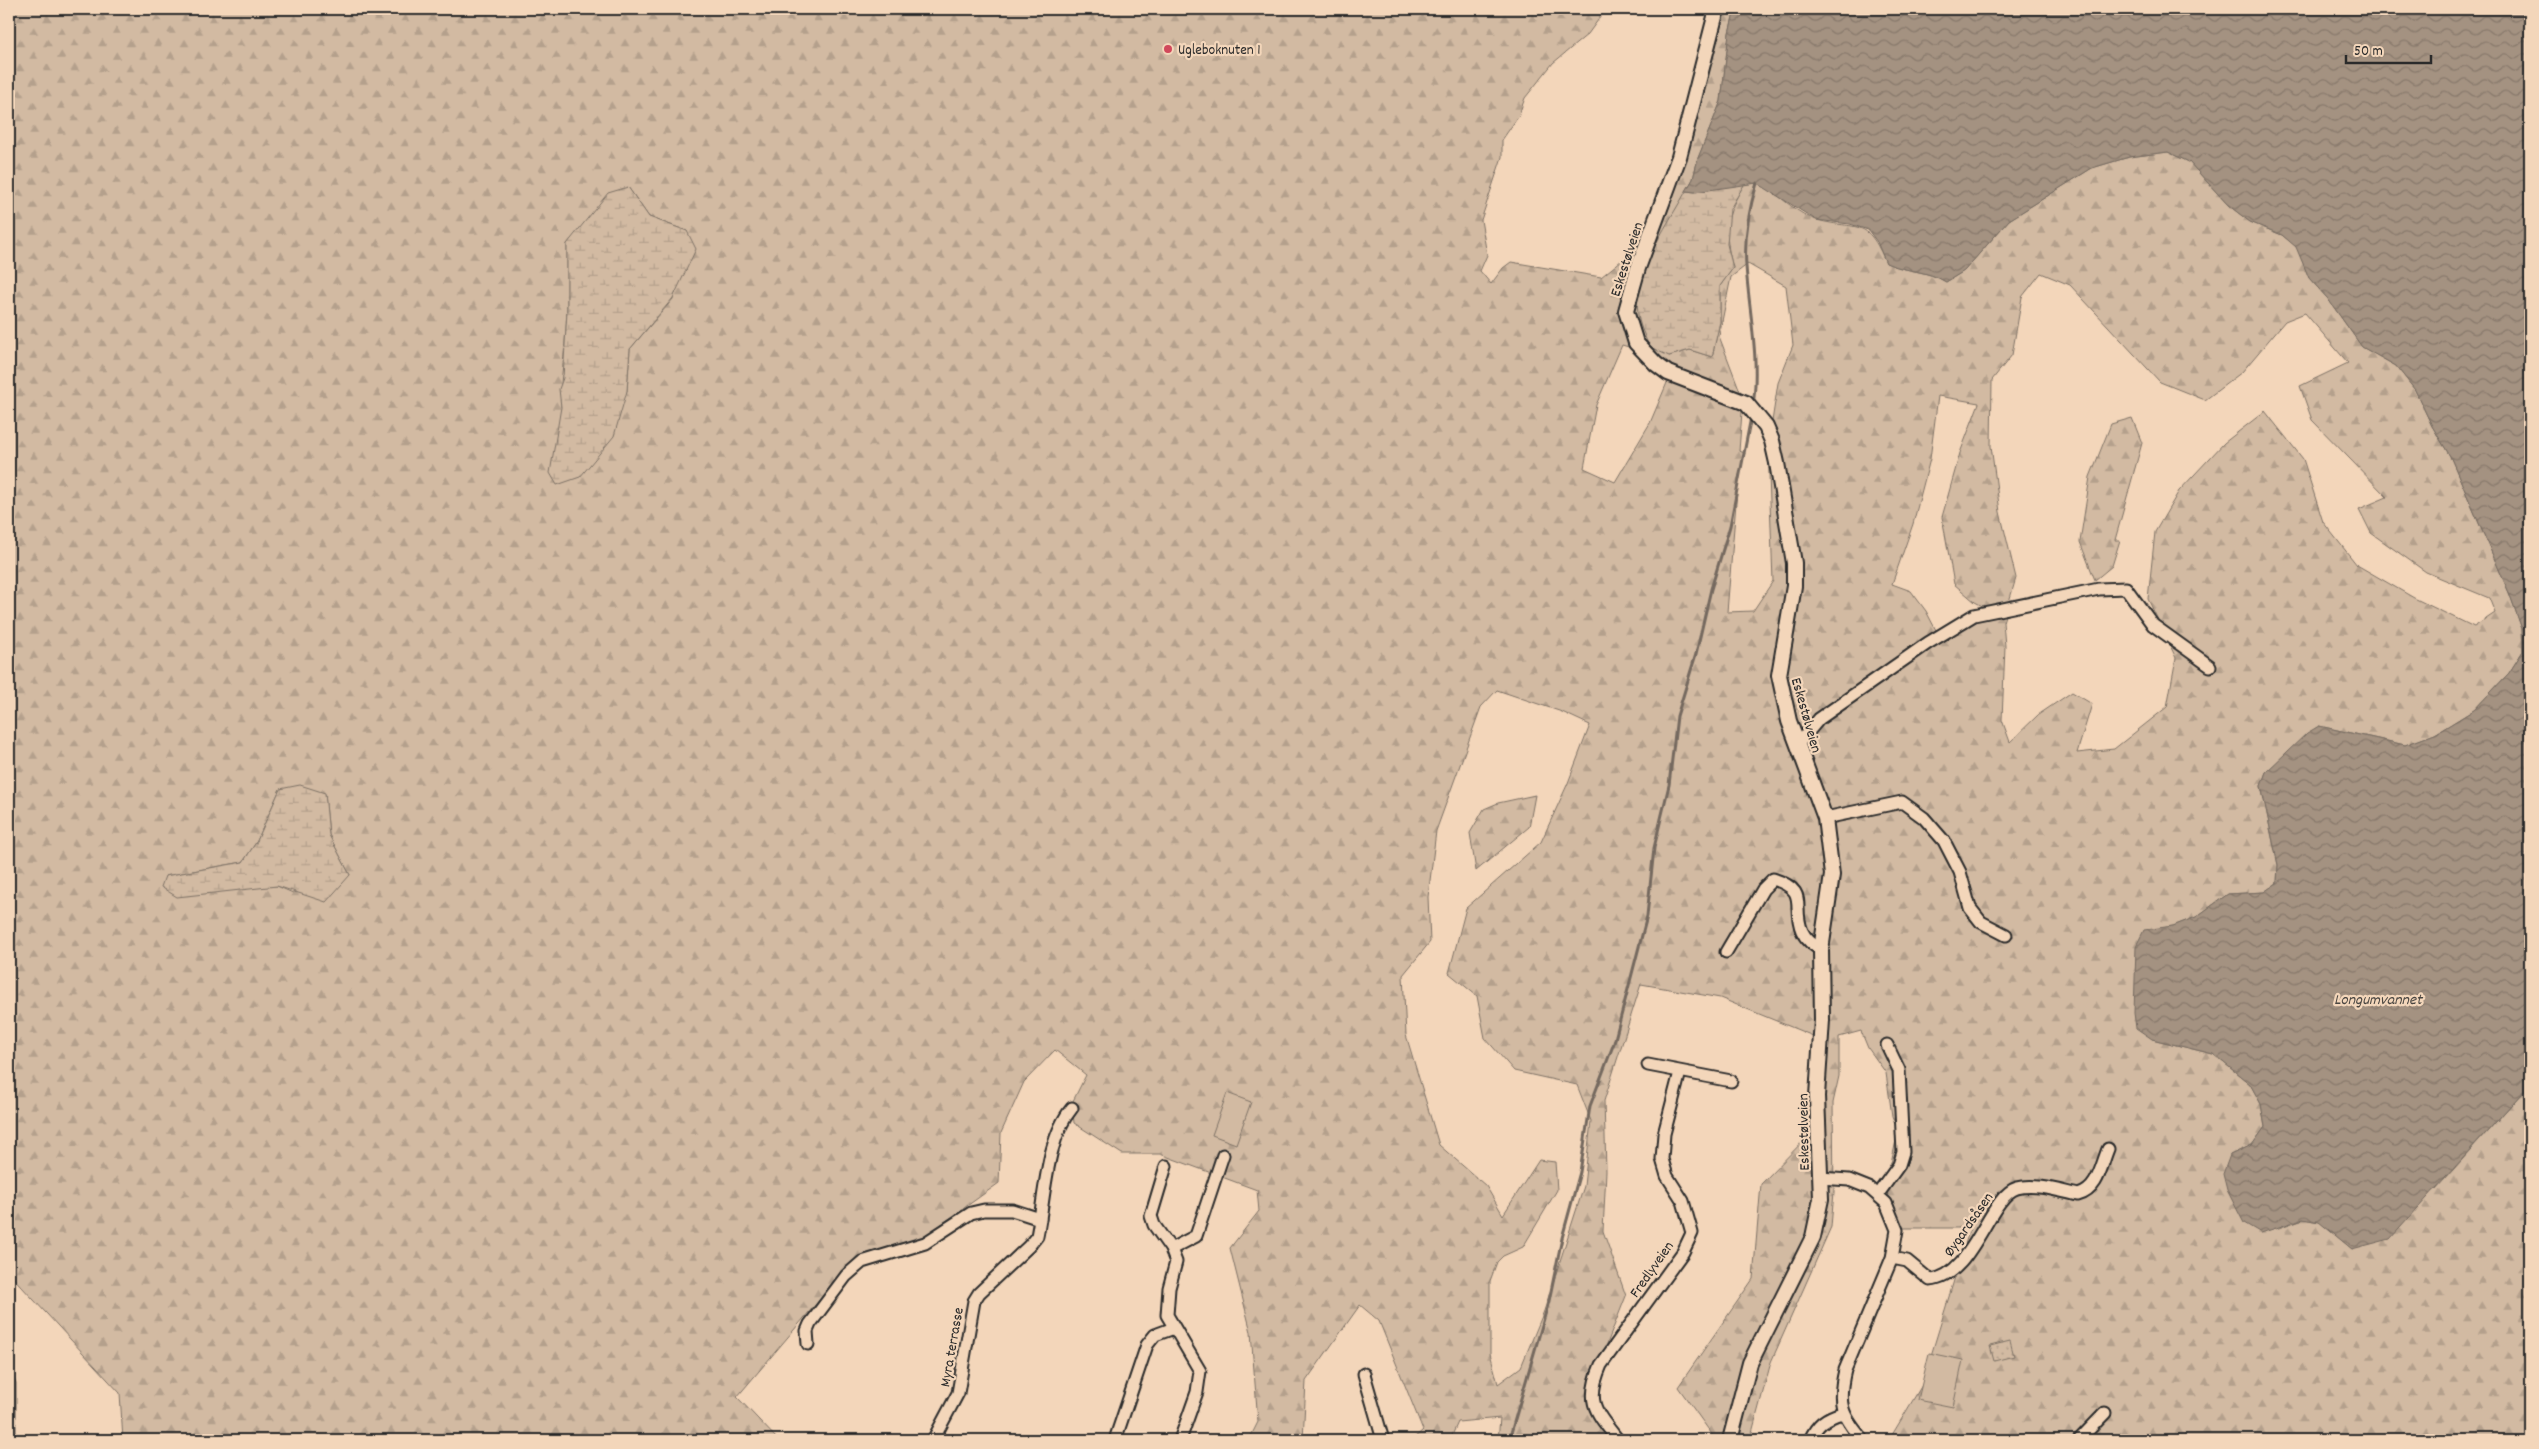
<svg xmlns="http://www.w3.org/2000/svg" width="2539" height="1449" font-family="Dekko,sans-serif">
<defs>
<pattern id="forest-firs" width="22" height="20" patternUnits="userSpaceOnUse" patternTransform="scale(1.25)"><rect width="22" height="20" fill="#d2baa2"/><path d="M5 1l3.5 6h-7zM16 11l3.5 6h-7z" fill="#b4a08c"/></pattern>
<pattern id="wetland-marsh" width="20" height="14" patternUnits="userSpaceOnUse" patternTransform="scale(1.25)"><rect width="20" height="14" fill="#d2baa2"/><path d="M1 5h8M5 5V1M11 12h8M15 12V8" fill="none" stroke="#b4a08c"/></pattern>
<pattern id="park-dots" width="8" height="8" patternUnits="userSpaceOnUse" patternTransform="scale(1.25)"><rect width="8" height="8" fill="#d2baa2"/><path d="M2 2h.1M6 6h.1" fill="none" stroke="#b4a08c" stroke-width="1.8" stroke-linecap="round"/></pattern>
<pattern id="water-waves" width="16" height="10" patternUnits="userSpaceOnUse" patternTransform="scale(1.25)"><rect width="16" height="10" fill="#a49281"/><path d="M0 5q4-4 8 0t8 0" fill="none" stroke="#86776a"/></pattern>
</defs>
<rect width="100%" height="100%" fill="#f3d6ba"/>
<filter id="ink" filterUnits="userSpaceOnUse"><feTurbulence type="fractalNoise" baseFrequency=".02" numOctaves="2"/><feDisplacementMap in="SourceGraphic" scale="10" xChannelSelector="R" yChannelSelector="G"/><feConvolveMatrix kernelMatrix="1 2 1 2 8 2 1 2 1" color-interpolation-filters="sRGB"/></filter>
<g filter="url(#ink)">
<g fill="url(#forest-firs)" stroke="#7e7266" fill-rule="evenodd">
<path d="M 9,9 L 1606,9 L 1588,34 L 1553,63 L 1525,98 L 1518,117 L 1502,140 L 1502,157 L 1481,220 L 1487,255 L 1480,271 L 1491,284 L 1503,268 L 1511,262 L 1601,277 L 1653,235 L 1698,112 L 1723,9 L 1735,9 L 1729,33 L 1721,101 L 1698,158 L 1693,179 L 1651,255 L 1640,283 L 1669,356 L 1690,350 L 1712,357 L 1720,322 L 1720,286 L 1733,268 C 1723,230 1725,216 1745,183 L 1757,183 L 1765,186 C 1781,197 1799,215 1817,220 C 1859,231 1866,216 1886,263 C 1906,272 1927,270 1946,282 L 1964,271 L 2009,220 L 2092,168 L 2129,157 L 2168,152 L 2189,162 L 2228,205 L 2250,222 L 2282,235 L 2297,247 L 2309,278 L 2328,299 L 2362,347 L 2396,366 L 2415,390 L 2432,426 L 2450,456 L 2510,595 L 2522,629 L 2523,651 L 2509,673 L 2474,710 L 2435,734 L 2405,745 L 2319,726 L 2266,772 L 2261,786 L 2278,865 L 2277,883 L 2264,892 L 2228,894 L 2196,917 L 2173,926 L 2144,931 L 2152,1039 L 2213,1054 L 2250,1084 L 2261,1104 L 2265,1127 L 2252,1145 L 2230,1155 L 2276,1229 L 2303,1219 L 2320,1222 L 2352,1249 L 2436,1189 L 2530,1084 L 2530,1440 L 1889,1440 L 1922,1385 L 1970,1228 L 1896,1228 L 1886,1187 L 1898,1131 L 1892,1116 L 1886,1073 L 1868,1048 L 1861,1031 L 1839,1037 L 1839,1076 L 1833,1103 L 1834,1192 L 1831,1227 L 1771,1362 L 1750,1440 L 1716,1440 L 1678,1387 L 1753,1279 L 1761,1184 L 1817,1127 L 1823,1040 L 1720,998 L 1641,984 L 1604,1101 L 1606,1171 L 1603,1231 L 1626,1296 L 1601,1359 L 1597,1405 L 1623,1440 L 1498,1440 L 1500,1418 L 1458,1422 L 1450,1440 L 1412,1440 L 1423,1430 L 1379,1321 L 1360,1305 L 1306,1381 L 1303,1440 L 1249,1440 L 1258,1422 L 1251,1332 L 1230,1248 L 1259,1211 L 1257,1190 L 1160,1154 L 1122,1154 L 1074,1123 L 1072,1103 L 1086,1075 L 1055,1050 L 1024,1082 L 1001,1133 L 999,1183 L 925,1236 L 849,1265 L 737,1397 L 778,1440 L 123,1440 L 120,1393 L 9,1273 ZM 628,187 L 649,217 L 687,231 L 673,299 L 630,349 L 627,391 L 561,407 C 559,385 564,364 565,341 C 568,309 567,276 567,244 ZM 1748,264 L 1786,286 L 1793,345 L 1778,383 L 1768,447 L 1773,581 L 1753,611 L 1727,612 L 1738,479 L 1745,453 L 1739,451 L 1743,399 L 1719,336 L 1731,277 ZM 2041,273 L 2070,285 L 2160,382 L 2205,400 L 2242,372 L 2285,321 L 2305,313 L 2348,363 L 2300,386 L 2312,420 L 2387,497 L 2359,509 L 2371,533 L 2426,572 L 2489,598 L 2495,613 L 2474,627 L 2414,598 L 2357,565 L 2323,522 L 2303,459 L 2265,411 L 2224,443 L 2179,491 L 2155,532 L 2148,599 L 2176,658 L 2167,707 L 2114,749 L 2077,753 L 2092,704 L 2072,692 L 2038,715 L 2010,742 L 2002,720 L 2005,646 L 2003,622 L 2016,578 L 2000,512 L 1991,446 L 1992,380 L 2012,355 L 2022,297 ZM 1622,345 L 1642,351 L 1669,378 L 1650,423 L 1615,482 L 1584,468 L 1596,405 ZM 1938,396 L 1979,403 L 1960,453 L 1942,517 L 1954,584 L 1975,602 L 1990,610 L 1983,618 L 1939,636 L 1926,611 L 1911,591 L 1892,584 L 1913,524 L 1930,459 ZM 1497,690 L 1562,712 L 1590,725 L 1568,783 L 1541,842 L 1466,908 L 1449,973 L 1477,996 L 1485,1038 L 1514,1071 L 1577,1085 L 1591,1121 L 1584,1186 L 1544,1311 L 1521,1367 L 1498,1384 L 1490,1353 L 1490,1281 L 1497,1262 L 1503,1256 L 1523,1247 L 1557,1190 L 1555,1162 L 1539,1160 L 1503,1215 L 1486,1186 L 1439,1145 L 1406,1035 L 1403,975 L 1430,942 L 1428,897 L 1436,831 L 1481,707 ZM 280,789 L 325,794 L 329,835 L 350,875 L 293,893 L 277,886 L 252,887 L 165,876 L 243,862 L 257,841 Z"/>
<path d="M 2132,418 L 2142,443 L 2115,540 L 2120,540 L 2112,566 L 2095,580 L 2080,542 L 2090,477 L 2111,424 Z"/>
<path d="M 1535,795 L 1529,827 L 1476,871 L 1470,833 L 1484,809 L 1498,803 Z"/>
<path d="M 9,1365 L 16,1383 L 16,1440 L 9,1440 Z"/>
</g>
<g fill="url(#wetland-marsh)" stroke="#7e7266">
<path d="M 1745,183 L 1730,209 L 1727,244 L 1733,268 L 1720,286 L 1720,322 L 1712,357 L 1690,350 L 1669,356 C 1663,353 1654,350 1649,345 C 1647,342 1645,337 1644,334 C 1621,287 1664,232 1686,191 L 1695,192 Z"/>
<path d="M 628,187 L 649,217 L 687,231 L 696,249 L 673,298 L 630,349 L 627,391 L 614,436 L 580,477 L 557,485 L 550,473 L 561,407 L 559,389 L 563,378 L 567,311 L 567,244 L 608,193 Z"/>
<path d="M 300,785 L 325,793 L 329,835 L 350,875 L 326,902 L 277,886 L 177,897 L 161,887 L 165,876 L 243,862 L 257,841 L 280,789 Z"/>
</g>
<path fill="url(#park-dots)" stroke="#7e7266" d="M 2010,1341 L 2014,1356 L 1994,1361 L 1990,1346 Z"/>
<g fill="#d2baa2" stroke="#7e7266">
<path d="M 1227,1093 L 1251,1102 L 1236,1144 L 1212,1135 Z"/>
<path d="M 1929,1353 L 1963,1360 L 1953,1407 L 1918,1400 Z"/>
</g>
<path fill="url(#water-waves)" stroke="#74695f" d="M 1735,9 L 2530,9 L 2530,1084 L 2390,1239 L 2352,1249 L 2319,1222 L 2303,1219 L 2261,1233 L 2244,1223 L 2227,1190 L 2223,1174 L 2230,1155 L 2252,1145 L 2265,1127 L 2261,1104 L 2250,1084 L 2213,1054 L 2152,1039 L 2136,1028 L 2134,1013 L 2136,946 L 2144,930 L 2173,926 L 2196,917 L 2228,894 L 2264,892 L 2277,883 L 2278,865 L 2261,786 L 2266,772 L 2307,733 L 2319,726 L 2405,745 L 2435,734 L 2474,710 L 2509,673 L 2523,651 L 2522,629 L 2510,595 L 2450,456 L 2432,426 L 2415,390 L 2396,366 L 2362,347 L 2328,299 L 2309,278 L 2296,247 L 2282,235 L 2250,222 L 2228,205 L 2189,162 L 2168,152 L 2129,157 L 2092,168 L 2009,220 L 1964,271 L 1946,282 C 1927,270 1906,272 1886,263 L 1877,242 L 1868,230 L 1850,224 L 1816,220 L 1757,183 L 1695,192 L 1686,191 L 1693,179 L 1698,158 L 1721,101 L 1729,33 Z"/>
<g fill="none" stroke-linecap="round" stroke-linejoin="round">
<g stroke="#74695f" stroke-width="3">
<path d="M 1753,405 C 1760,361 1749,311 1746,266 C 1744,238 1749,209 1757,183"/>
<path d="M 1509,1440 L 1549,1301 L 1562,1238 L 1580,1172 L 1590,1106 L 1614,1043 L 1647,916 L 1654,848 L 1669,785 L 1677,716 L 1696,654 L 1711,589 L 1730,526 L 1751,417"/>
</g>
<defs>
<g id="minor">
<path d="M 1798,744 L 1819,719 L 1928,643 L 1974,615 L 2099,589 L 2126,588 L 2153,625 L 2210,666"/>
<path d="M 1825,818 L 1902,802 L 1924,818 L 1944,841 L 1960,872 L 1970,908 L 1981,922 L 2006,935"/>
<path d="M 1726,952 L 1763,889 L 1773,879 C 1811,891 1791,906 1802,931 C 1806,940 1813,945 1821,950"/>
<path d="M 1648,1065 L 1731,1081"/>
<path d="M 1166,1166 L 1151,1216 L 1154,1225 L 1171,1249 L 1176,1262 L 1169,1288 L 1167,1315 L 1200,1371 L 1197,1392 L 1180,1440"/>
<path d="M 1820,1178 L 1849,1180 L 1869,1188 L 1886,1203 L 1897,1230 L 1892,1258 L 1845,1370 C 1837,1403 1841,1415 1863,1440"/>
<path d="M 1878,1194 L 1899,1165 L 1903,1152 L 1899,1070 L 1887,1045"/>
<path d="M 1171,1249 L 1196,1236 L 1223,1155"/>
<path d="M 1892,1258 L 1907,1261 L 1930,1280 C 1973,1277 1989,1196 2017,1188 C 2035,1183 2060,1191 2078,1195 C 2098,1190 2101,1166 2108,1149"/>
<path d="M 808,1344 L 807,1331 L 810,1324 L 846,1276 L 862,1262 L 925,1243 L 971,1213 L 984,1210 L 1012,1210 L 1040,1219"/>
<path d="M 1364,1374 L 1383,1440"/>
<path d="M 933,1440 L 958,1393 L 974,1301 L 979,1293 L 1029,1246 L 1037,1236 C 1045,1197 1046,1139 1072,1108"/>
<path d="M 1115,1440 L 1147,1345 L 1155,1335 L 1174,1328"/>
<path d="M 1618,1440 C 1595,1411 1585,1402 1601,1365 L 1683,1252 L 1692,1233 L 1683,1201 L 1667,1176 L 1662,1159 L 1664,1134 L 1680,1072"/>
<path d="M 1810,1440 C 1817,1424 1825,1418 1842,1413"/>
<path d="M 2079,1440 L 2105,1413"/>
</g>
<path id="major" d="M 1717,9 L 1679,157 L 1638,268 L 1626,311 L 1636,343 L 1656,364 L 1668,373 L 1746,403 L 1766,427 L 1772,441 L 1777,463 L 1794,563 L 1794,586 L 1779,675 L 1789,721 L 1825,818 L 1832,875 L 1821,950 L 1822,1020 L 1817,1096 L 1821,1199 L 1813,1237 L 1750,1363 L 1730,1440"/>
</defs>
<use href="#minor" stroke="#2b2b2b" stroke-width="15"/>
<use href="#major" stroke="#2b2b2b" stroke-width="18"/>
<use href="#minor" stroke="#f3d6ba" stroke-width="11"/>
<use href="#major" stroke="#f3d6ba" stroke-width="14"/>
</g>
</g>
<circle fill="#d1495b" stroke="#f3d6ba" stroke-width="2" cx="1168" cy="49" r="5"/>
<g text-anchor="middle" stroke-width="4.5" stroke-linejoin="round" paint-order="stroke">
<g font-size="15" fill="#2b2b2b" stroke="#f3d6ba" text-anchor="start">
<text x="1178" y="54">Ugleboknuten 1</text>
</g>
<g font-size="15" fill="#2b2b2b" stroke="#f3d6ba">
<text transform="translate(1626 259) rotate(-72)" y="5">Eskestølveien</text>
<text transform="translate(1807 715) rotate(74)" y="5">Eskestølveien</text>
<text transform="translate(1803 1132) rotate(-91)" y="5">Eskestølveien</text>
<text transform="translate(1968 1224) rotate(-55)" y="5">Øygardsåsen</text>
<text transform="translate(1651 1269) rotate(-55)" y="5">Fredlyveien</text>
<text transform="translate(951 1347) rotate(-80)" y="5">Myra terrasse</text>
</g>
<g font-size="16" font-style="italic" fill="#494540" stroke="#f3d6ba">
<text x="2378" y="1004">Longumvannet</text>
</g>
</g>
<rect width="2539" height="1449" fill="none" stroke="#f3d6ba" stroke-width="30"/>
<rect x="15" y="15" width="2509" height="1419" fill="none" stroke="#2b2b2b" stroke-width="2" filter="url(#ink)"/>
<path d="M2346 55v8h85v-8" fill="none" stroke="#2b2b2b" stroke-width="2.5"/>
<text x="2354" y="55" font-size="15" fill="#2b2b2b" stroke="#f3d6ba" stroke-width="4" paint-order="stroke">50 m</text>
</svg>
